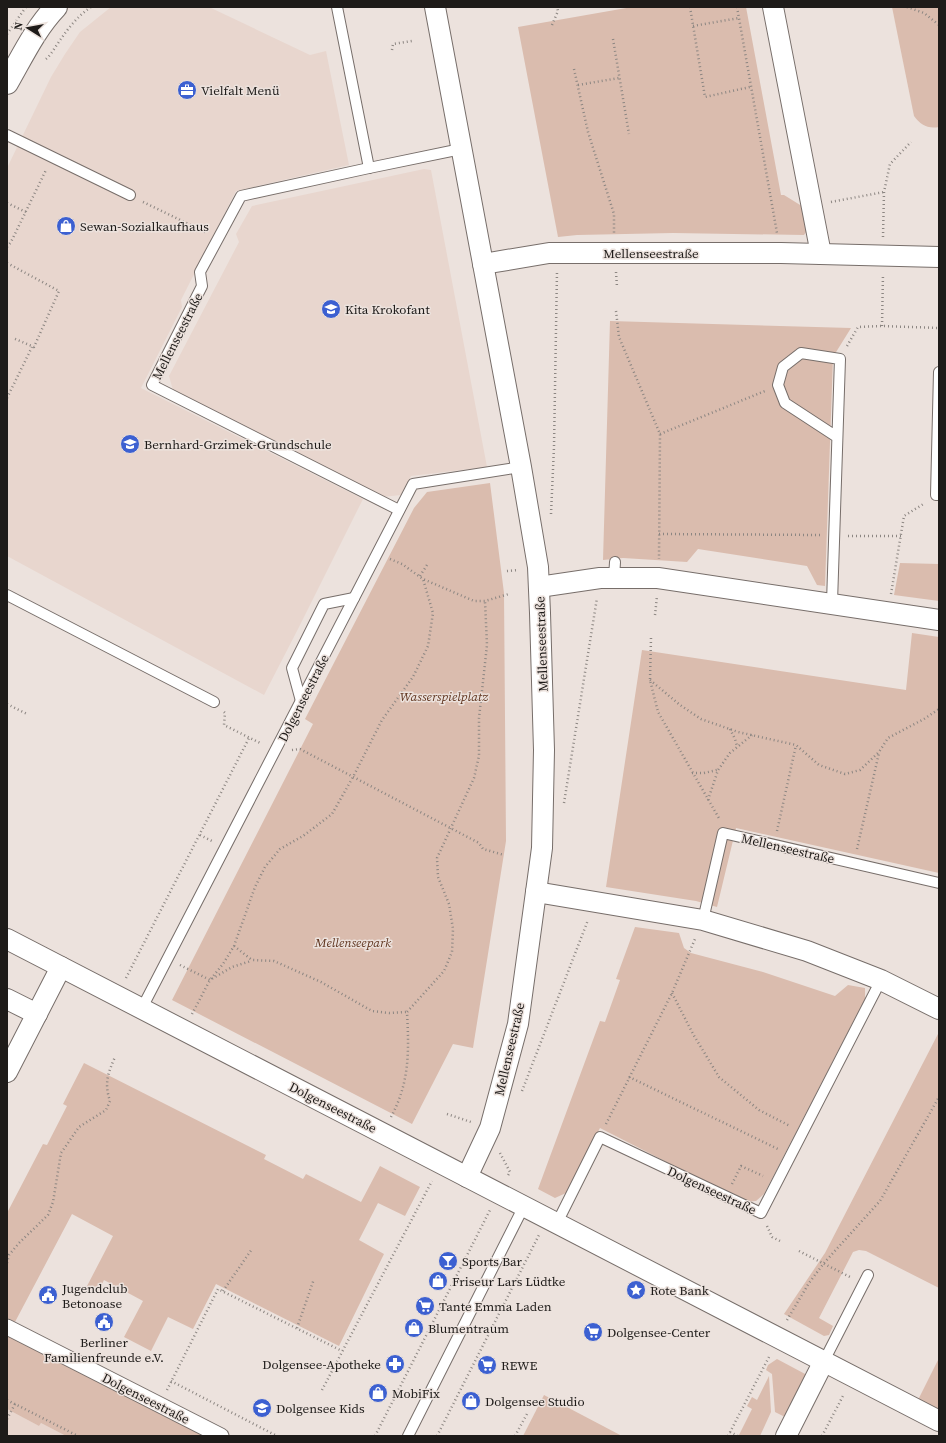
<svg xmlns="http://www.w3.org/2000/svg" width="946" height="1443" font-family="'Source Serif 4',serif">
<rect width="100%" height="100%" fill="#ece2dd"/>
<g fill="#e8d6ce">
<path d="M 111,7 L 209,7 L 310,55 L 326,51 L 329,66 L 349,165 L 236,191 L 181,300 L 182,307 L 141,388 L 363,499 L 299,627 L 264,695 L 7,556 L 7,168 L 51,77 L 65,54 L 80,32 Z"/>
<path d="M 424,169 L 431,170 L 487,467 L 411,476 L 401,495 L 382,497 L 173,390 L 169,376 L 239,242 L 236,234 L 252,206 Z"/>
<path d="M 7,1409 L 39,1426 L 41,1423 L 66,1436 L 7,1436 Z"/>
</g>
<g fill="#dabcae">
<path d="M 632,7 L 746,7 L 781,195 L 784,195 L 805,208 L 809,228 L 804,235 L 673,233 L 577,235 L 558,237 L 518,27 Z"/>
<path d="M 892,7 L 939,7 L 939,127 C 927,129 921,125 914,116 Z"/>
<path d="M 610,321 L 851,328 L 833,357 L 825,586 L 817,585 L 807,566 L 698,549 L 687,562 L 623,558 L 603,560 Z"/>
<path d="M 490,483 L 504,593 L 506,841 L 473,1048 L 453,1044 L 412,1124 L 172,1000 L 313,724 L 305,719 L 414,508 L 427,492 Z"/>
<path d="M 900,563 L 939,564 L 939,601 L 894,595 Z"/>
<path d="M 912,633 L 939,637 L 939,873 L 736,828 L 717,907 L 696,901 L 606,887 L 642,650 L 906,690 Z"/>
<path d="M 635,927 L 679,933 L 684,948 L 691,953 L 763,972 L 835,996 L 848,985 L 865,988 L 865,999 L 764,1194 L 756,1201 L 745,1202 L 600,1128 L 566,1193 L 555,1198 L 538,1189 L 600,1021 L 605,1022 L 620,980 L 616,979 Z"/>
<path d="M 939,1032 L 939,1288 L 866,1251 L 859,1250 L 853,1252 L 819,1318 L 833,1326 L 829,1335 L 824,1336 L 784,1314 L 825,1253 Z"/>
<path d="M 84,1063 L 266,1155 L 264,1159 L 303,1179 L 306,1174 L 361,1202 L 380,1166 L 420,1187 L 405,1216 L 378,1203 L 359,1240 L 384,1254 L 339,1346 L 216,1284 L 193,1329 L 168,1317 L 151,1351 L 124,1337 L 143,1301 L 104,1280 L 97,1294 L 86,1288 L 113,1236 L 72,1214 L 15,1322 L 7,1318 L 7,1213 L 43,1144 L 47,1145 L 67,1106 L 63,1104 Z"/>
<path d="M 7,1335 L 205,1436 L 66,1436 L 41,1423 L 39,1426 L 7,1409 Z"/>
<path d="M 939,1358 L 939,1410 L 918,1400 Z"/>
<path d="M 777,1359 L 807,1375 L 787,1418 L 775,1412 L 772,1374 L 766,1370 L 768,1365 Z"/>
<path d="M 769,1376 L 771,1412 L 760,1436 L 741,1436 L 739,1435 L 752,1409 L 747,1406 L 752,1397 L 757,1400 Z"/>
<path d="M 544,1395 L 622,1436 L 523,1436 Z"/>
</g>
<g fill="none" stroke-linecap="round" stroke-linejoin="round">
<defs>
<g id="service">
<path d="M 337,7 L 369,168"/>
<path d="M 7,135 L 130,195"/>
<path d="M 939,372 L 936,495 L 939,495"/>
<path d="M 399,510 L 152,385 L 202,286 L 200,272 L 241,196 L 369,168 L 461,149"/>
<path d="M 614,578 L 615,562"/>
<path d="M 7,595 L 214,702"/>
<path d="M 832,604 C 834,522 837,440 840,359 L 801,353 L 783,367 L 778,385 L 785,403 L 837,437"/>
<path d="M 301,701 L 292,668 L 324,604 L 354,598"/>
<path d="M 703,920 L 723,833 L 939,883"/>
<path d="M 142,1008 L 413,484 L 521,467"/>
<path d="M 557,1223 L 600,1137 L 761,1213 L 881,980"/>
<path d="M 824,1361 L 868,1275"/>
<path d="M 408,1436 L 524,1206"/>
</g>
<path id="pedestrian" d="M 7,1327 L 221,1436"/>
<g id="minor">
<path d="M 435,7 L 521,467 L 538,567 L 540,613 L 544,750 L 542,848 L 518,1024 L 490,1128 L 467,1177"/>
<path d="M 773,7 L 821,254"/>
<path d="M 483,264 L 549,253 L 781,253 L 939,257"/>
<path d="M 539,587 L 600,578 L 658,578 L 939,620"/>
<path d="M 536,892 L 703,920 L 807,951 L 881,980 L 939,1009"/>
<path d="M 7,939 L 939,1421"/>
<path d="M 7,999 L 37,1014"/>
<path d="M 7,1072 L 61,967"/>
<path d="M 786,1436 L 824,1361"/>
</g>
<path id="tertiary" d="M 7,83 C 22,57 35,29 56,7"/>
</defs>
<use href="#service" stroke="#776e6a" stroke-width="12"/>
<use href="#pedestrian" stroke="#776e6a" stroke-width="17"/>
<use href="#minor" stroke="#776e6a" stroke-width="22"/>
<use href="#tertiary" stroke="#776e6a" stroke-width="24"/>
<g stroke="#8c8682" stroke-width="2.5" stroke-dasharray="1 3" stroke-linecap="butt">
<path d="M 690,7 L 705,97 L 750,87"/>
<path d="M 737,7 L 777,233"/>
<path d="M 907,7 L 924,13 L 939,25"/>
<path d="M 552,25 L 558,11 L 557,7"/>
<path d="M 693,26 L 739,18"/>
<path d="M 7,34 L 26,7"/>
<path d="M 613,39 L 629,134"/>
<path d="M 392,50 L 393,44 L 412,41"/>
<path d="M 46,59 C 52,54 56,45 61,39 C 69,27 79,15 91,7"/>
<path d="M 574,69 L 588,132 L 614,214 L 614,233"/>
<path d="M 578,85 L 619,78"/>
<path d="M 143,202 L 205,232"/>
<path d="M 831,202 L 884,192"/>
<path d="M 7,203 L 26,212"/>
<path d="M 883,237 L 884,192 L 890,164 L 911,142"/>
<path d="M 7,247 L 11,242 L 46,170"/>
<path d="M 7,263 L 59,291 L 34,347 L 13,338"/>
<path d="M 616,272 L 617,287"/>
<path d="M 616,311 L 619,337 L 660,434 L 659,559"/>
<path d="M 882,326 L 883,274"/>
<path d="M 847,346 L 858,327 L 882,326 L 939,328"/>
<path d="M 7,398 L 32,347"/>
<path d="M 660,434 L 765,391"/>
<path d="M 551,514 L 554,447 L 557,271"/>
<path d="M 659,534 L 821,535"/>
<path d="M 848,536 L 901,536"/>
<path d="M 390,559 L 402,564 L 423,579 L 474,601 L 485,601 L 509,594"/>
<path d="M 507,571 L 518,570"/>
<path d="M 420,576 L 427,565"/>
<path d="M 891,594 L 904,516 L 925,503"/>
<path d="M 655,615 L 657,596"/>
<path d="M 651,638 L 650,680 L 658,712 L 720,820"/>
<path d="M 650,680 L 680,705 L 701,719 L 738,732 L 796,745 L 819,765 L 845,774 L 860,770 L 879,752 L 888,738 L 924,719 L 939,709"/>
<path d="M 7,704 L 27,714"/>
<path d="M 224,712 L 225,713 L 224,725 L 262,744"/>
<path d="M 730,729 L 735,739 L 737,746"/>
<path d="M 292,750 L 300,749 L 479,843 L 483,849 L 504,855"/>
<path d="M 692,773 L 704,773 L 717,770"/>
<path d="M 708,800 L 718,770 L 730,753 L 752,735"/>
<path d="M 564,803 L 597,598"/>
<path d="M 777,831 L 796,745"/>
<path d="M 200,835 L 212,841"/>
<path d="M 857,849 L 879,753"/>
<path d="M 234,946 L 252,960 L 274,961 L 321,982 L 372,1011 L 389,1013 L 407,1012"/>
<path d="M 180,965 L 210,980 L 232,967 L 251,961"/>
<path d="M 126,978 L 249,738"/>
<path d="M 672,993 L 693,1034 L 719,1077 L 759,1110 L 790,1126"/>
<path d="M 192,1014 L 210,980 L 223,964 L 234,946 L 255,887 L 265,867 L 280,849 L 303,836 L 332,814 L 353,777 L 382,720 L 413,677 L 428,646 L 433,613 L 423,579"/>
<path d="M 629,1077 L 778,1149"/>
<path d="M 522,1091 L 588,920"/>
<path d="M 447,1114 L 471,1122"/>
<path d="M 391,1117 C 410,1082 409,1050 407,1012 L 444,971 L 452,952 L 453,929 L 449,904 L 438,877 L 437,858 L 474,778 L 479,756 L 479,718 L 487,645 L 485,601"/>
<path d="M 606,1124 L 672,993 L 695,939"/>
<path d="M 500,1153 L 510,1172 L 507,1177"/>
<path d="M 732,1184 L 741,1166 L 763,1176"/>
<path d="M 767,1226 L 772,1237 L 782,1242"/>
<path d="M 799,1251 L 850,1277"/>
<path d="M 7,1263 L 9,1255 L 19,1243 L 48,1215 L 53,1202 L 61,1153 L 79,1127 L 106,1110 L 110,1101 C 104,1083 108,1073 115,1057"/>
<path d="M 223,1291 L 252,1249"/>
<path d="M 787,1320 L 809,1283 L 824,1263 L 880,1201 L 939,1097"/>
<path d="M 297,1328 L 314,1279"/>
<path d="M 171,1381 L 277,1436"/>
<path d="M 167,1390 L 218,1289 L 342,1351"/>
<path d="M 322,1390 L 432,1181"/>
<path d="M 7,1400 L 78,1436"/>
<path d="M 7,1419 L 15,1404"/>
<path d="M 730,1432 L 738,1436"/>
<path d="M 375,1436 L 490,1210"/>
<path d="M 437,1436 L 539,1235"/>
<path d="M 515,1436 L 528,1412"/>
<path d="M 728,1436 L 769,1357 L 771,1357"/>
<path d="M 822,1436 L 844,1394"/>
</g>
<use href="#service" stroke="#fff" stroke-width="10"/>
<use href="#pedestrian" stroke="#fff" stroke-width="15"/>
<use href="#minor" stroke="#fff" stroke-width="20"/>
<use href="#tertiary" stroke="#fff" stroke-width="22"/>
</g>
<defs>
<symbol id="office-disc" viewBox="-11 -11 22 22"><circle r="9.5" fill="#3c60d1" stroke="#ece2dd"/><path d="M-6-3h4V-5.5h4V-3h4V5H-6ZM-1-4.5V-3h2v-1.5ZM-6 0V1H6V0Z" fill="#fff"/></symbol>
<symbol id="shop-disc" viewBox="-11 -11 22 22"><circle r="9.5" fill="#3c60d1" stroke="#ece2dd"/><path d="M-5-2.5h2.3a2.7 3.5 0 0 1 5.4 0H5L5.5 6h-11ZM-1.5-2.5h3a1.5 2.3 0 0 0-3 0Z" fill="#fff"/></symbol>
<symbol id="school-disc" viewBox="-11 -11 22 22"><circle r="9.5" fill="#3c60d1" stroke="#ece2dd"/><path d="M0-5L7-2L0 1L-7-2ZM-4 1L0 2.5L4 1V4Q0 6-4 4Z" fill="#fff"/></symbol>
<symbol id="bar-disc" viewBox="-11 -11 22 22"><circle r="9.5" fill="#3c60d1" stroke="#ece2dd"/><path d="M-6-5H6L.8 .8V4.5H3.5V6h-7V4.5H-.8V.8Z" fill="#fff"/></symbol>
<symbol id="sight-disc" viewBox="-11 -11 22 22"><circle r="9.5" fill="#3c60d1" stroke="#ece2dd"/><path d="M0-6L1.8-2.2L6-1.7L2.9 1.2L3.7 5.4L0 3.3L-3.7 5.4L-2.9 1.2L-6-1.7L-1.8-2.2Z" fill="#fff"/></symbol>
<symbol id="civic-disc" viewBox="-11 -11 22 22"><circle r="9.5" fill="#3c60d1" stroke="#ece2dd"/><path d="M-.6-6.5H3V-4.5H.6V-3L4-1V1h2V6H-6V1h2V-1L-.6-3ZM-1.2 2.5V6h2.4V2.5Z" fill="#fff"/></symbol>
<symbol id="supermarket-disc" viewBox="-11 -11 22 22"><circle r="9.5" fill="#3c60d1" stroke="#ece2dd"/><path d="M-6-5.5h2.5l.6 2H6L4.5 2H-2.5L-4.4-4H-6ZM-1.5 3.2a1.3 1.3 0 1 0 .1 0ZM3 3.2a1.3 1.3 0 1 0 .1 0Z" fill="#fff"/></symbol>
<symbol id="pharmacy-disc" viewBox="-11 -11 22 22"><circle r="9.5" fill="#3c60d1" stroke="#ece2dd"/><path d="M-2-6h4v4h4v4h-4v4h-4v-4h-4v-4h4Z" fill="#fff"/></symbol>
</defs>
<g fill-rule="evenodd">
<use href="#office-disc" x="176" y="79" width="22" height="22"/>
<use href="#shop-disc" x="55" y="215" width="22" height="22"/>
<use href="#school-disc" x="320" y="298" width="22" height="22"/>
<use href="#school-disc" x="119" y="433" width="22" height="22"/>
<use href="#bar-disc" x="437" y="1250" width="22" height="22"/>
<use href="#shop-disc" x="427" y="1270" width="22" height="22"/>
<use href="#sight-disc" x="625" y="1279" width="22" height="22"/>
<use href="#civic-disc" x="37" y="1284" width="22" height="22"/>
<use href="#supermarket-disc" x="414" y="1295" width="22" height="22"/>
<use href="#civic-disc" x="93" y="1311" width="22" height="22"/>
<use href="#shop-disc" x="403" y="1317" width="22" height="22"/>
<use href="#supermarket-disc" x="582" y="1321" width="22" height="22"/>
<use href="#pharmacy-disc" x="384" y="1353" width="22" height="22"/>
<use href="#supermarket-disc" x="476" y="1354" width="22" height="22"/>
<use href="#shop-disc" x="367" y="1382" width="22" height="22"/>
<use href="#shop-disc" x="460" y="1390" width="22" height="22"/>
<use href="#school-disc" x="251" y="1397" width="22" height="22"/>
</g>
<g text-anchor="middle" stroke-width="3" stroke-linejoin="round" paint-order="stroke">
<g font-size="13" fill="#1e1b19" stroke="#ece2dd" text-anchor="start">
<text x="201" y="95">Vielfalt Menü</text>
<text x="80" y="231">Sewan-Sozialkaufhaus</text>
<text x="345" y="314">Kita Krokofant</text>
<text x="144" y="449">Bernhard-Grzimek-Grundschule</text>
<text x="462" y="1266">Sports Bar</text>
<text x="452" y="1286">Friseur Lars Lüdtke</text>
<text x="62" y="1293">Jugendclub<tspan x="62" dy="15">Betonoase</tspan></text>
<text x="650" y="1295">Rote Bank</text>
<text x="439" y="1311">Tante Emma Laden</text>
<text x="428" y="1333">Blumentraum</text>
<text x="607" y="1337">Dolgensee-Center</text>
<text x="104" y="1347" text-anchor="middle">Berliner<tspan x="104" dy="15">Familienfreunde e.V.</tspan></text>
<text x="381" y="1369" text-anchor="end">Dolgensee-Apotheke</text>
<text x="501" y="1370">REWE</text>
<text x="392" y="1398">MobiFix</text>
<text x="485" y="1406">Dolgensee Studio</text>
<text x="276" y="1413">Dolgensee Kids</text>
</g>
<g font-size="13" fill="#1e1b19" stroke="#ece2dd">
<text x="651" y="258">Mellenseestraße</text>
<text transform="translate(177 336) rotate(-63)" y="5">Mellenseestraße</text>
<text transform="translate(541 644) rotate(-92)" y="5">Mellenseestraße</text>
<text transform="translate(303 698) rotate(-63)" y="5">Dolgenseestraße</text>
<text transform="translate(788 848) rotate(13)" y="5">Mellenseestraße</text>
<text transform="translate(509 1049) rotate(-77)" y="5">Mellenseestraße</text>
<text transform="translate(333 1107) rotate(27)" y="5">Dolgenseestraße</text>
<text transform="translate(712 1190) rotate(25)" y="5">Dolgenseestraße</text>
<text transform="translate(146 1398) rotate(27)" y="5">Dolgenseestraße</text>
</g>
<g font-size="13" font-style="italic" fill="#60351f" stroke="#ece2dd">
<text x="444" y="701">Wasserspielplatz</text>
<text x="353" y="947">Mellenseepark</text>
</g>
</g>
<rect width="946" height="1443" fill="none" stroke="#1e1b19" stroke-width="16"/>
<g transform="translate(28 28) rotate(281)" stroke="#ece2dd" stroke-width="3" paint-order="stroke">
<path d="M0-3L7 15L0 10L-7 15Z" fill="#1e1b19"/>
<text y="-6" font-size="11" font-weight="bold" text-anchor="middle" fill="#1e1b19">N</text>
</g>
</svg>
